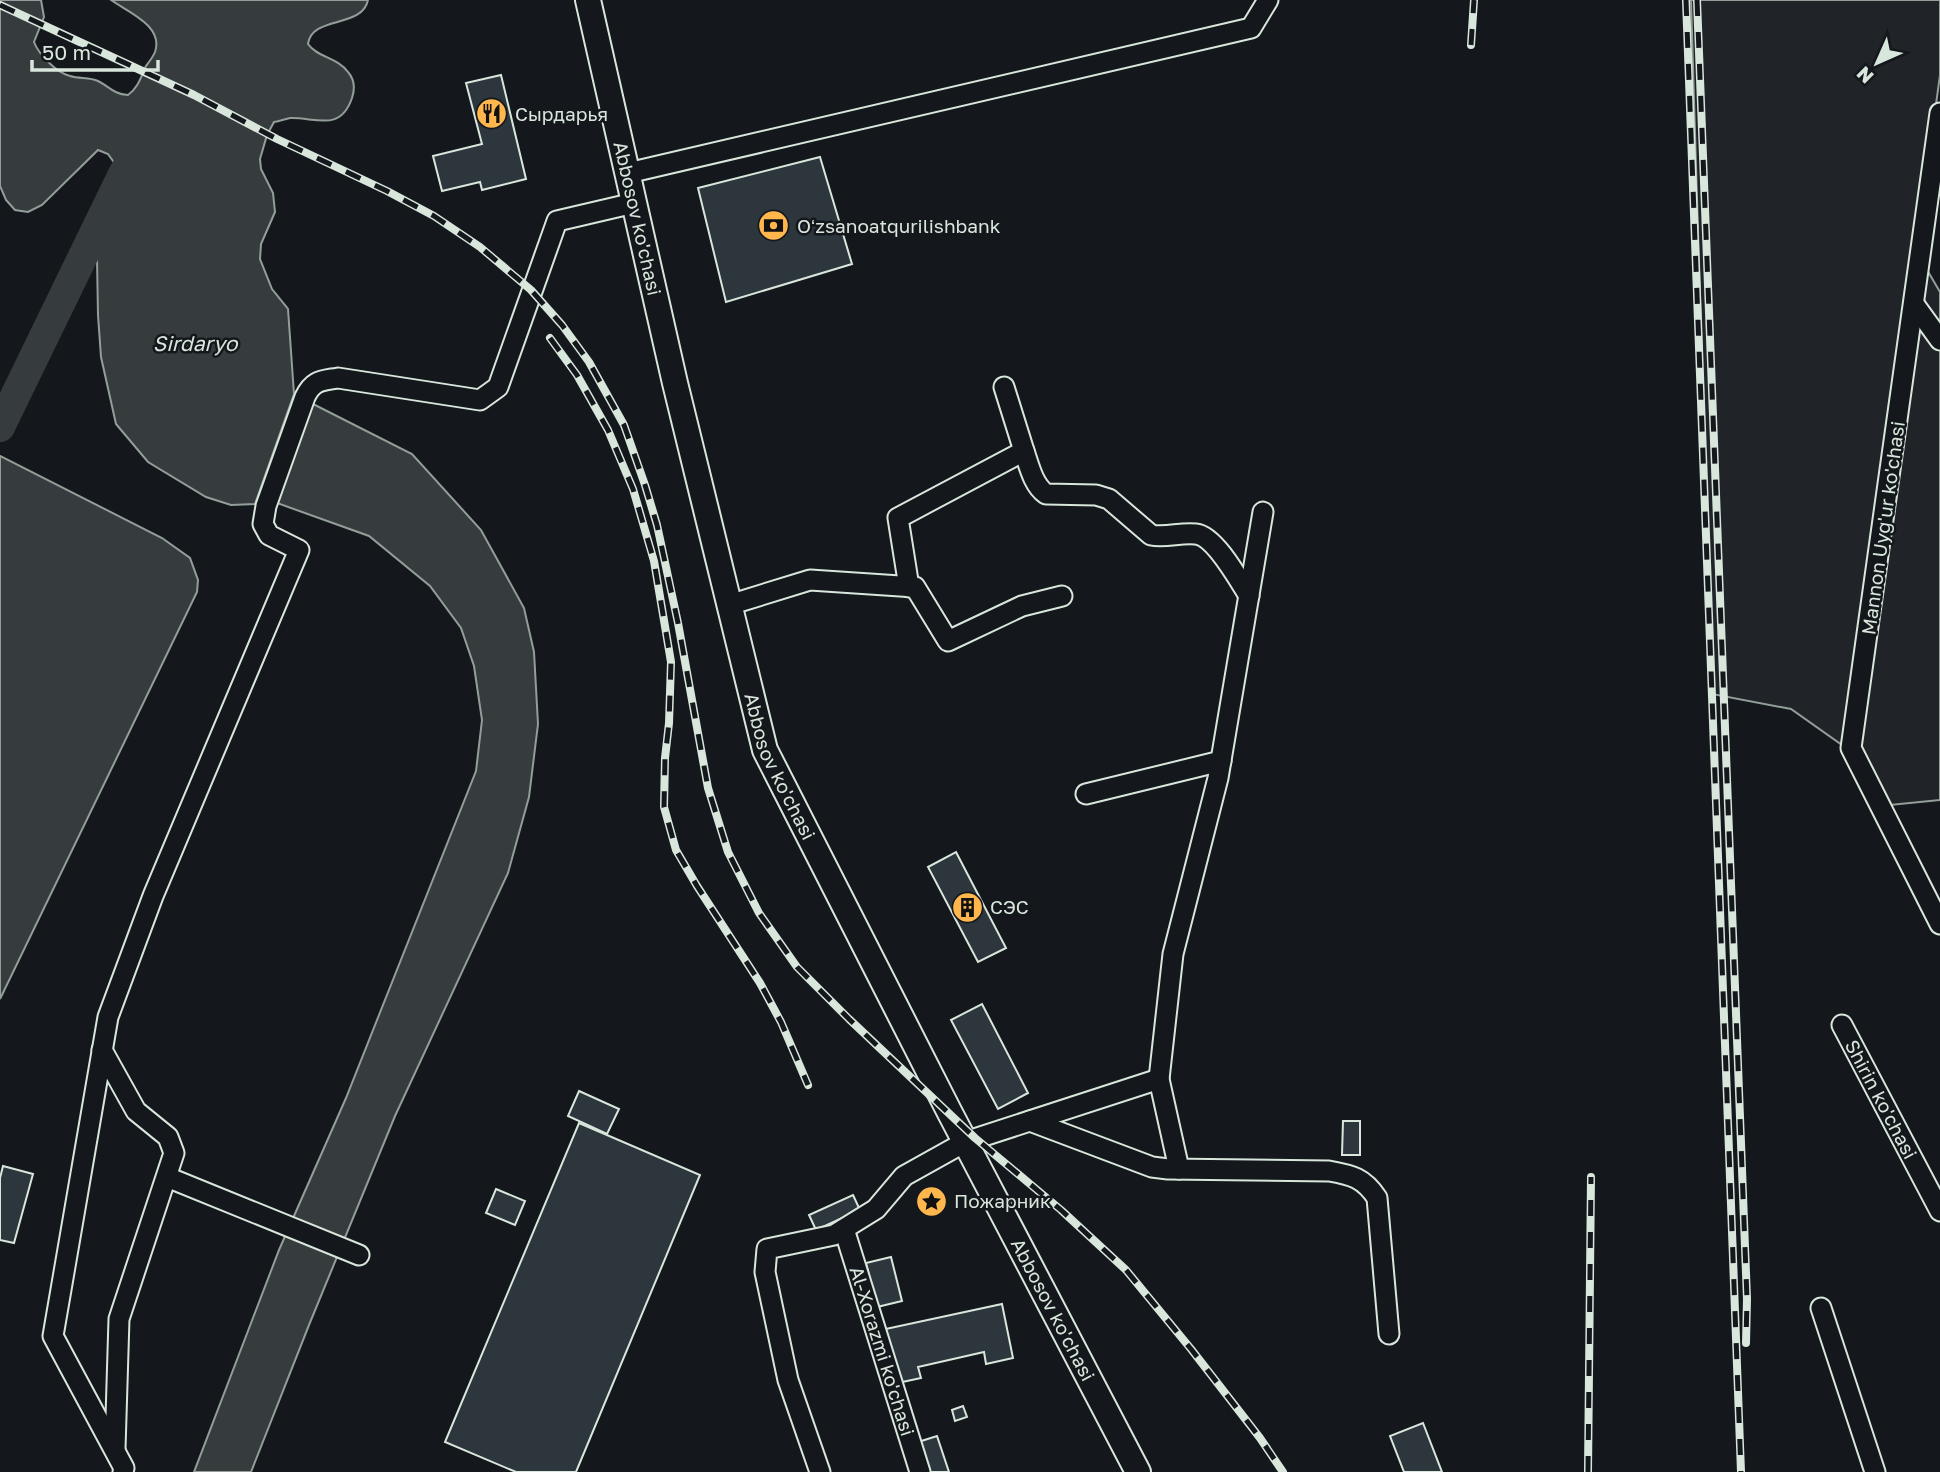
<svg xmlns="http://www.w3.org/2000/svg" width="1940" height="1472" font-family="'Golos Text',sans-serif">
<rect width="100%" height="100%" fill="#14181c"/>
<path fill="#202428" stroke="#939e99" stroke-width="2" d="M 1691,0 L 1940,0 L 1940,75 L 1916,251 L 1940,292 L 1940,800 L 1880,806 L 1856,755 L 1791,709 L 1712,694 Z"/>
<g fill="#363b3e" stroke="#939e99" stroke-width="2">
<path d="M 0,0 L 41,0 L 44,17 L 34,42 C 39,55 57,73 70,76 C 80,79 89,77 98,81 C 110,87 113,94 128,95 C 138,88 141,77 146,66 C 149,62 153,57 155,52 C 164,26 128,12 111,0 L 368,0 C 362,29 312,15 308,44 C 317,57 338,58 348,72 C 355,80 355,89 352,98 C 340,133 315,117 290,118 C 285,119 280,121 274,122 L 267,135 L 260,159 L 261,169 L 273,193 L 275,212 L 261,244 L 260,259 L 272,289 L 288,309 L 294,394 L 255,504 L 231,505 L 206,497 L 148,462 L 116,424 L 101,357 L 98,315 L 97,259 L 107,224 L 117,210 L 121,196 L 123,175 L 108,154 L 98,150 L 42,205 L 28,212 L 15,210 L 6,200 L 0,186 Z"/>
<path d="M 313,404 L 412,454 L 481,530 L 524,608 L 534,652 L 538,724 L 529,797 L 508,873 L 395,1116 L 309,1325 L 251,1472 L 194,1472 L 279,1250 L 346,1098 L 476,771 L 482,720 L 474,666 L 461,628 L 430,586 L 369,536 L 277,503 Z"/>
<path d="M 0,456 L 162,538 L 190,558 L 198,580 L 197,592 L 0,999 Z"/>
</g>
<g fill="none" stroke-linecap="round" stroke-linejoin="round">
<path stroke="#363b3e" stroke-width="30" d="M 0,427 L 123,174 L 143,140"/>
</g>
<g fill="#2c363c" stroke="#d8e6dc" stroke-width="2">
<path d="M 501,75 L 526,179 L 482,190 L 480,182 L 442,191 L 433,156 L 482,144 L 466,83 Z"/>
<path d="M 820,157 L 852,264 L 726,302 L 698,188 Z"/>
<path d="M 956,852 L 1006,948 L 978,962 L 928,867 Z"/>
<path d="M 982,1004 L 1028,1093 L 998,1109 L 951,1020 Z"/>
<path d="M 579,1091 L 619,1109 L 607,1134 L 568,1116 Z"/>
<path d="M 1343,1121 L 1360,1121 L 1360,1155 L 1342,1155 Z"/>
<path d="M 579,1123 L 700,1175 L 576,1472 L 516,1472 L 445,1442 Z"/>
<path d="M 3,1166 L 33,1174 L 14,1243 L 0,1240 L 0,1178 Z"/>
<path d="M 496,1189 L 525,1201 L 515,1225 L 486,1213 Z"/>
<path d="M 853,1195 L 860,1210 L 816,1230 L 809,1215 Z"/>
<path d="M 891,1257 L 902,1301 L 877,1307 L 866,1263 Z"/>
<path d="M 1002,1304 L 1013,1358 L 986,1364 L 984,1352 L 918,1367 L 921,1378 L 893,1384 L 881,1330 Z"/>
<path d="M 963,1406 L 967,1417 L 955,1421 L 952,1410 Z"/>
<path d="M 1423,1423 L 1442,1472 L 1404,1472 L 1390,1436 Z"/>
<path d="M 937,1436 L 949,1472 L 921,1472 L 912,1444 Z"/>
</g>
<g fill="none" stroke-linecap="round" stroke-linejoin="round">
<defs>
<g id="minor">
<path d="M 1940,113 L 1851,748 L 1940,924"/>
<path d="M 628,173 L 1251,28 L 1268,0"/>
<path d="M 1914,304 L 1940,340"/>
<path d="M 1024,451 C 1029,465 1033,485 1046,494 L 1096,495 L 1109,499 L 1151,535 C 1166,538 1181,532 1196,534 C 1215,536 1239,580 1249,596"/>
<path d="M 909,587 L 898,518 L 1024,451 L 1004,387"/>
<path d="M 729,605 L 810,580 L 915,587 L 948,641 L 1022,606 L 1062,596"/>
<path d="M 1086,794 L 1221,761"/>
<path id="s1" d="M 1842,1025 L 1940,1211"/>
<path d="M 102,1050 L 136,1111 L 168,1137 L 174,1153 L 119,1319 L 115,1449"/>
<path d="M 1030,1121 L 1152,1167 L 1168,1169 L 1329,1171 C 1352,1175 1364,1178 1377,1198 L 1389,1334"/>
<path d="M 1179,1169 L 1159,1079 L 1173,954 L 1218,778 L 1263,512"/>
<path d="M 167,1177 L 359,1255"/>
<path id="s2" d="M 844,1229 L 920,1472"/>
<path d="M 1821,1308 L 1875,1472"/>
<path d="M 123,1472 L 124,1468 L 53,1336 L 108,1017 L 153,896 L 299,550 L 269,535 L 263,524 L 266,506 L 305,397 C 313,380 321,381 338,378 L 480,400 L 498,387 L 557,221 L 634,203"/>
<path d="M 820,1472 L 788,1380 L 765,1272 L 767,1249 L 834,1235 L 876,1209 L 904,1176 L 965,1142 L 1159,1079"/>
</g>
<g id="major">
<path id="s3" d="M 588,0 L 675,383 L 765,750 L 950,1113 L 1138,1472"/>
</g>
</defs>
<use href="#minor" stroke="#d8e6dc" stroke-width="23"/>
<use href="#major" stroke="#d8e6dc" stroke-width="28"/>
<use href="#minor" stroke="#14181c" stroke-width="19"/>
<use href="#major" stroke="#14181c" stroke-width="24"/>
<defs>
<g id="rail">
<path d="M 1686,0 L 1741,1472"/>
<path d="M 1697,0 L 1747,1299 L 1746,1343"/>
<path d="M 0,5 L 194,95 L 277,139 L 387,191 L 434,216 L 480,247 L 531,290 L 562,325 L 589,362 L 624,425 L 645,485 L 657,525 L 678,623 L 708,788 L 728,852 L 759,913 L 797,967 L 849,1019 L 975,1138 L 1061,1210 L 1126,1270 L 1191,1349 L 1260,1438 L 1283,1472"/>
<path d="M 1471,45 L 1474,0"/>
<path d="M 550,338 L 577,375 L 608,430 L 633,489 L 654,561 L 671,662 L 669,723 L 665,758 L 664,807 L 676,850 L 697,886 L 760,983 L 781,1022 L 808,1085"/>
<path d="M 1588,1472 L 1591,1177"/>
</g>
</defs>
<use href="#rail" stroke="#d8e6dc" stroke-width="8"/>
<use href="#rail" stroke="#14181c" stroke-width="5" stroke-dasharray="16" stroke-linecap="butt"/>
</g>
<defs>
<symbol id="restaurant-disc" viewBox="-11 -11 22 22"><circle r="9.5" fill="#ffb74d" stroke="#14181c"/><path d="M-5-6h1v4h1v-4h1v4h1v-4h1v5L-1.5 .5V6h-2V.5L-5-1ZM5-6V6H3V1.5H1.5Q1.5-4 5-6Z" fill="#111"/></symbol>
<symbol id="bank-disc" viewBox="-11 -11 22 22"><circle r="9.5" fill="#ffb74d" stroke="#14181c"/><path d="M-6-4H6V4H-6ZM0-2.3a2.3 2.3 0 1 0 0 4.6a2.3 2.3 0 1 0 0-4.6Z" fill="#111"/></symbol>
<symbol id="building-disc" viewBox="-11 -11 22 22"><circle r="9.5" fill="#ffb74d" stroke="#14181c"/><path d="M-4-6H4V6H1V3H-1V6H-4ZM-2.5-4.3h1.7v1.8h-1.7ZM.8-4.3h1.7v1.8H.8ZM-2.5-1h1.7V.8h-1.7ZM.8-1h1.7V.8H.8Z" fill="#111"/></symbol>
<symbol id="sight-disc" viewBox="-11 -11 22 22"><circle r="9.5" fill="#ffb74d" stroke="#14181c"/><path d="M0-6L1.8-2.2L6-1.7L2.9 1.2L3.7 5.4L0 3.3L-3.7 5.4L-2.9 1.2L-6-1.7L-1.8-2.2Z" fill="#111"/></symbol>
</defs>
<g fill-rule="evenodd">
<use href="#restaurant-disc" x="474" y="96" width="35" height="35"/>
<use href="#bank-disc" x="756" y="208" width="35" height="35"/>
<use href="#building-disc" x="950" y="890" width="35" height="35"/>
<use href="#sight-disc" x="914" y="1184" width="35" height="35"/>
</g>
<g text-anchor="middle" stroke-width="5" stroke-linejoin="round" paint-order="stroke">
<g font-size="19" fill="#d8e6dc" stroke="#14181c" text-anchor="start">
<text x="515" y="121">Сырдарья</text>
<text x="797" y="233">Oʻzsanoatqurilishbank</text>
<text x="990" y="914">СЭС</text>
<text x="954" y="1208">Пожарник</text>
</g>
<g font-size="19" fill="#d8e6dc" stroke="#14181c">
<text dy="7" stroke="none"><textPath href="#s3" startOffset="224">Abbosov ko'chasi</textPath></text>
<text transform="translate(1883 528) rotate(-82)" y="7">Mannon Uyg'ur ko'chasi</text>
<text dy="7" stroke="none"><textPath href="#s3" startOffset="791">Abbosov ko'chasi</textPath></text>
<text dy="7" stroke="none"><textPath href="#s1" startOffset="84">Shirin ko'chasi</textPath></text>
<text dy="7" stroke="none"><textPath href="#s3" startOffset="1400">Abbosov ko'chasi</textPath></text>
<text dy="7" stroke="none"><textPath href="#s2" startOffset="128">Al-Xorazmi ko'chasi</textPath></text>
</g>
<g font-size="21" font-style="italic" fill="#d8e6dc" stroke="#14181c">
<text x="195" y="351">Sirdaryo</text>
</g>
</g>
<g transform="translate(1877 63) rotate(225)" stroke="#14181c" stroke-width="5" paint-order="stroke">
<path d="M0-5L12 26L0 18L-12 26Z" fill="#d8e6dc"/>
<text y="-10" font-size="19" font-weight="bold" text-anchor="middle" fill="#d8e6dc">N</text>
</g>
<path d="M32 60v10h126v-10" fill="none" stroke="#d8e6dc" stroke-width="3.5"/>
<text x="42" y="60" font-size="21" fill="#d8e6dc" stroke="#14181c" stroke-width="5" paint-order="stroke">50 m</text>
</svg>
